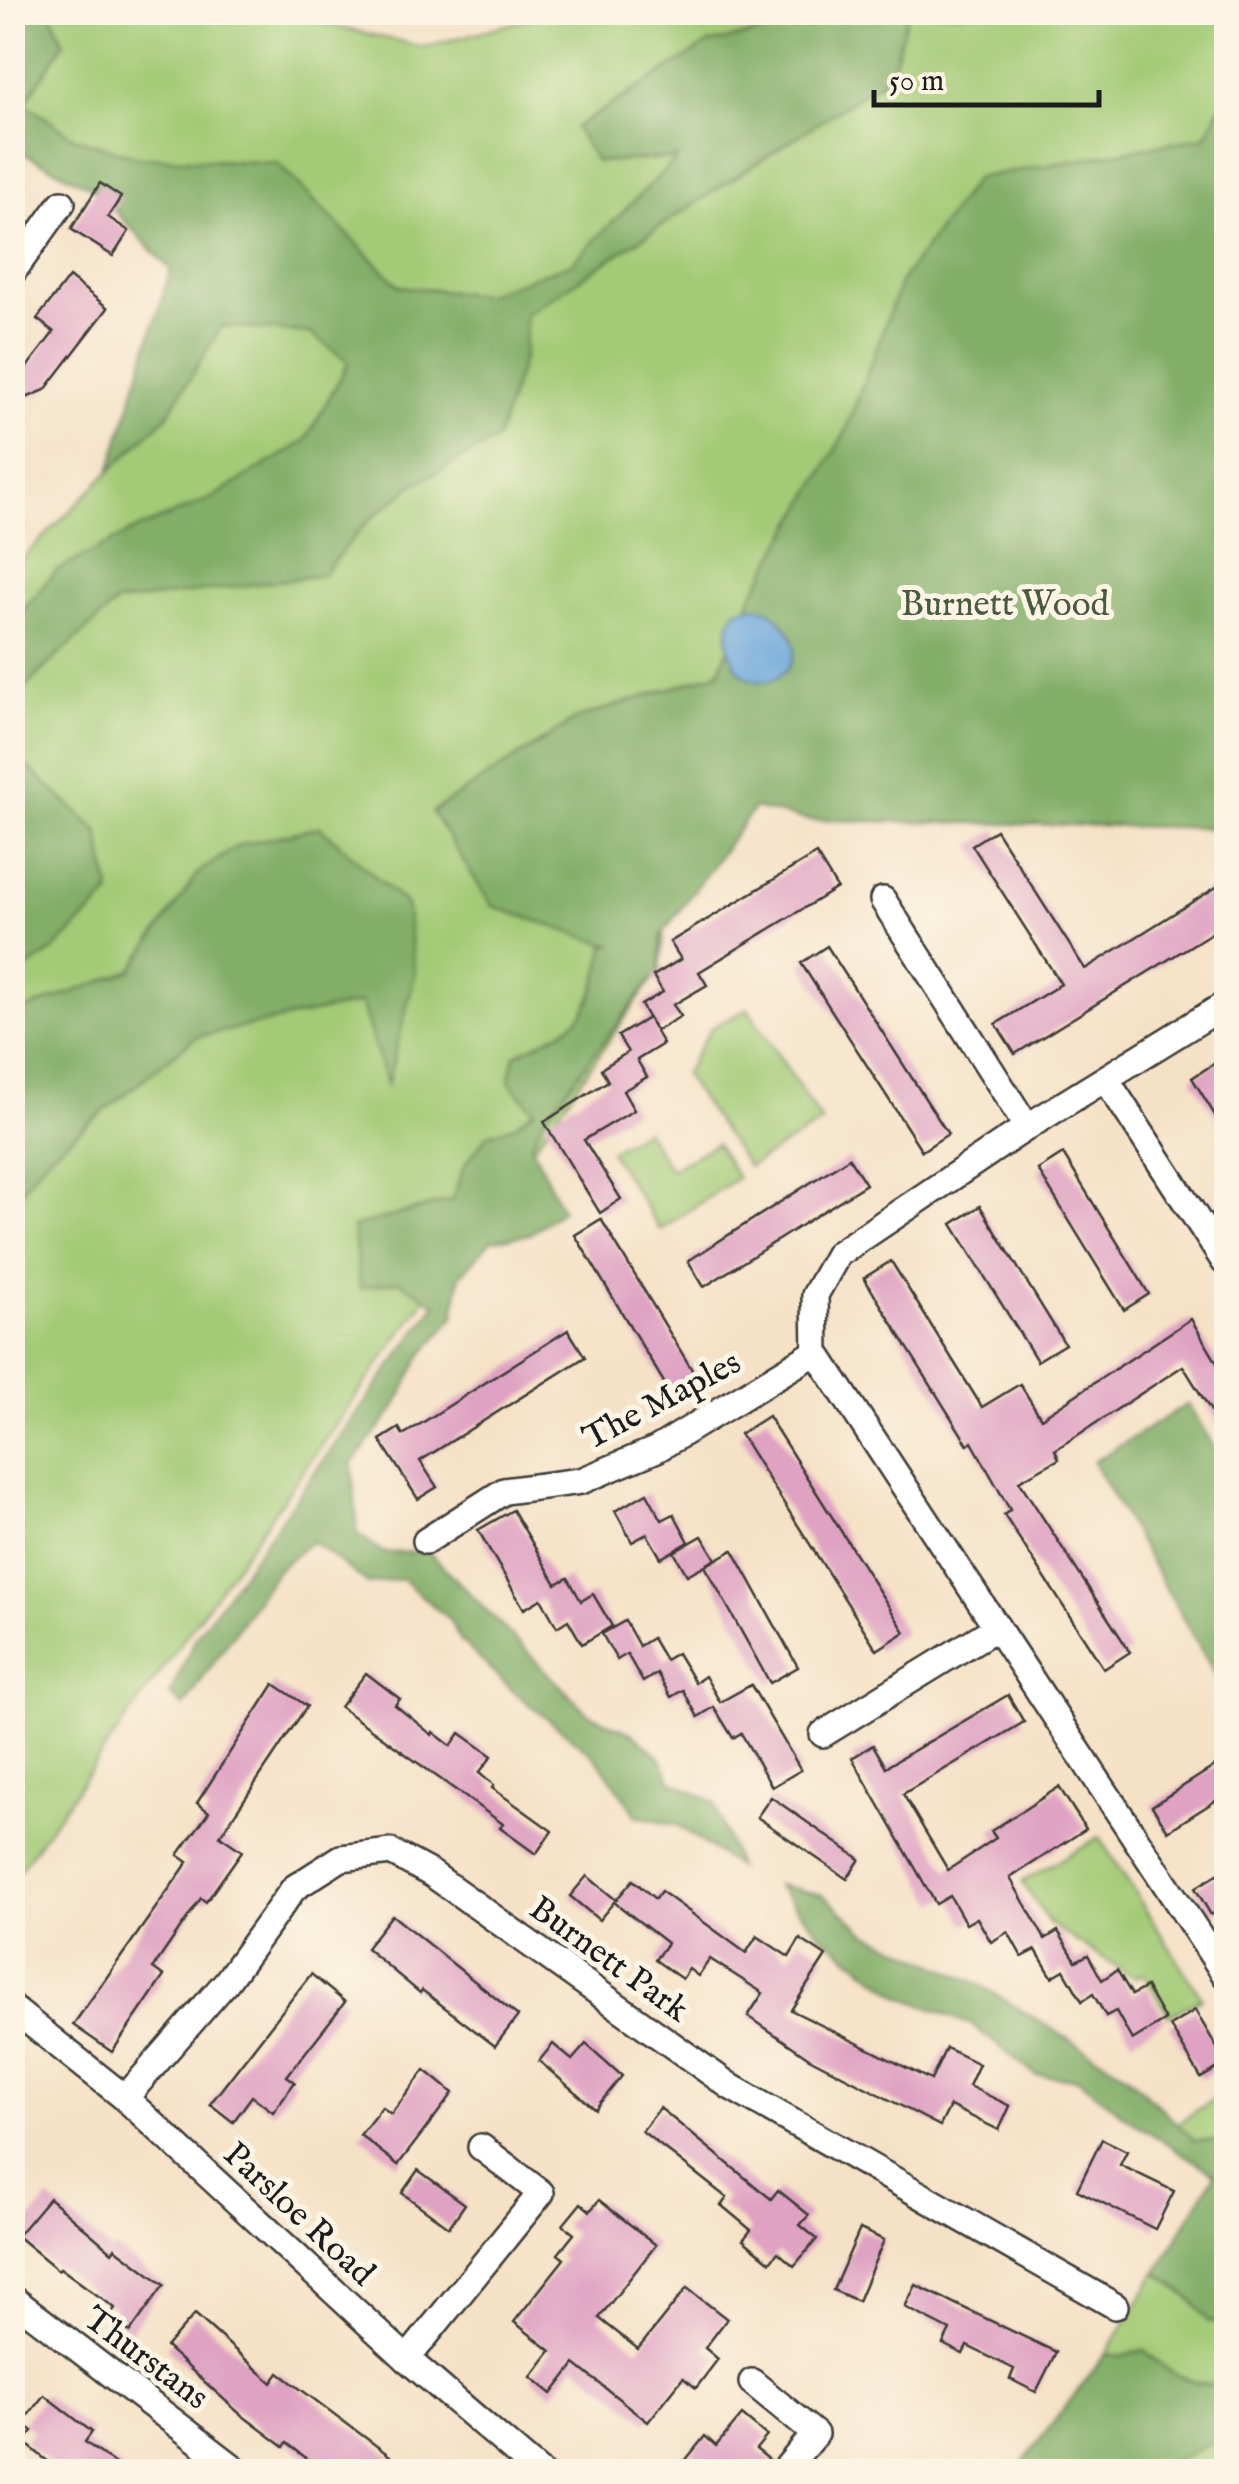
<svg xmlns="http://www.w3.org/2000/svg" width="1239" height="2484" font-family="'IM FELL English',serif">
<rect width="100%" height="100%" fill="#fcf5e5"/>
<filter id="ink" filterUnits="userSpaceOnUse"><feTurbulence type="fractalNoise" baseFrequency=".01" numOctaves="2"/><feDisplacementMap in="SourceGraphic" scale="20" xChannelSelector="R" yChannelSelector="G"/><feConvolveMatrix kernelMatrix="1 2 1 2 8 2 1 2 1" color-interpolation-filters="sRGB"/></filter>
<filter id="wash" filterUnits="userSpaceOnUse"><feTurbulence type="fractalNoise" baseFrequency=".0048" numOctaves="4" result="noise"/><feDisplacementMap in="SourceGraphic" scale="40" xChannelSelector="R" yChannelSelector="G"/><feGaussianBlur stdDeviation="2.25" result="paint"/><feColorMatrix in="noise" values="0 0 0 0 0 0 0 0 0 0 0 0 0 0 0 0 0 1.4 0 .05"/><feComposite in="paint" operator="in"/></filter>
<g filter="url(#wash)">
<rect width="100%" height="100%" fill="#f5e1c6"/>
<g fill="#a3ca76" stroke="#607349" stroke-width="2.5">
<path d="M 554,12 L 1226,13 L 1226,96 L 1205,137 L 976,178 L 901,281 L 845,433 L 752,596 L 718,673 L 578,718 L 605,944 L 664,935 L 660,969 L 13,1879 L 13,568 L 110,471 L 171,270 L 93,188 L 13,148 L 13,13 L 279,13 L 424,47 Z"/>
<path d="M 748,1009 L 822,1122 L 748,1167 L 684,1075 L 711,1028 Z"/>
<path d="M 645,1130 L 670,1169 L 716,1144 L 737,1178 L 660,1230 L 610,1151 Z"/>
<path d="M 1099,1837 L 1202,1998 L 1169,2015 L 1144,1974 L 1133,1977 L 1050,1924 L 1022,1882 Z"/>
<path d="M 1226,2091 L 1226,2142 L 1194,2140 L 1177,2124 Z"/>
<path d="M 1157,2272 L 1192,2300 L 1208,2321 L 1226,2324 L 1226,2390 C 1216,2383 1206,2386 1194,2382 C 1174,2375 1159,2365 1144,2350 L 1121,2357 L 1106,2354 Z"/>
<path d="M 1226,2431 L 1226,2471 L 1155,2472 L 1222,2437 Z"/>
</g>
<g fill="#82ae67" stroke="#4f6542" stroke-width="2.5">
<path d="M 13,13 L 51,13 L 64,43 L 25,103 L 75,138 L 137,157 L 277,163 L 399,286 L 484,295 L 572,263 L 677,158 L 596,162 L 575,128 L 708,44 L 812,21 L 832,13 L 908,13 L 890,76 L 526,314 L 524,356 L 497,439 L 412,486 L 367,522 L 322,575 L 116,603 L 40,672 L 13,702 L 13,622 L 56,571 L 131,532 L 210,499 L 305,441 L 349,362 L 310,333 L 222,326 L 167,416 L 110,471 L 171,269 L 93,188 L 13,148 Z"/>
<path d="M 1226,96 L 1226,828 L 808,820 L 754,808 L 661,936 L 660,969 L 543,1120 L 531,1144 L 562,1210 L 530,1234 L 491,1241 L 460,1276 L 454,1317 L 421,1356 L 395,1408 L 352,1464 L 358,1534 L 384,1553 L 429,1552 L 587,1713 L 633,1734 L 660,1757 L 672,1781 L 714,1802 L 738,1868 L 678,1825 L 637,1816 L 595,1756 L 515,1693 L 461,1641 L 449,1619 L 402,1579 L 368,1584 L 312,1541 L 277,1570 L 184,1706 L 170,1695 L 196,1637 L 436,1304 L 399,1281 L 360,1288 L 353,1227 L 452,1200 L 464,1166 L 487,1135 L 515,1125 L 534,1110 L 509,1082 L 515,1055 C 583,1021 589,1024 605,946 L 614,944 L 605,944 L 492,906 L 432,812 L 578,718 L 718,673 L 752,596 L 845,433 L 901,281 L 976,178 L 1205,137 Z"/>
<path d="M 12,744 L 17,757 L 98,831 L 111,893 L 54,950 L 13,978 Z"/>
<path d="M 320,827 L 406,904 L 415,975 L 387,1085 L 361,1003 L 196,1037 L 48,1156 L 13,1201 L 13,1014 L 132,970 L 198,873 L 239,845 Z"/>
<path d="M 1188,1404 L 1226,1467 L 1226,1693 L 1093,1462 Z"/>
<path d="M 777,1885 L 823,1895 L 866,1933 L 975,1982 L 1127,2075 L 1194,2140 L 1226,2142 L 1226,2324 L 1208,2321 L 1192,2300 L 1157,2272 L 1215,2174 L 1127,2118 L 1078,2079 L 1036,2075 L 972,2025 L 900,1996 L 821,1935 Z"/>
<path d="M 1144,2350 C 1159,2365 1174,2375 1194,2382 C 1206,2386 1216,2383 1226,2390 L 1226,2431 L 1222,2437 L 1155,2471 L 1016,2471 L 1106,2354 L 1121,2357 Z"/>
</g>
<path fill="#69a6db" stroke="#42617c" stroke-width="2.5" d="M 754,606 C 772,609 781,618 790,634 C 811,672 749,708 731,655 C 725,636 727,627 736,610 Z"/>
<g id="blocks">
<g fill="#dfa2c2">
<path d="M 100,183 L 121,197 L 108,217 L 129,231 L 113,256 L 71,229 Z"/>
<path d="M 69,277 L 108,308 L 45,390 L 12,404 L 12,374 L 27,367 L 54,332 L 37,319 Z"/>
<path d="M 996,830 L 1085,969 L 1226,881 L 1226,924 L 1015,1054 L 996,1024 L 1061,984 L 972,845 Z"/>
<path d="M 816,854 L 837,888 L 699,972 L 707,985 L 673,1005 L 681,1016 L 656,1031 L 641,1005 L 663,992 L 653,976 L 681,959 L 670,942 Z"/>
<path d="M 827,946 L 948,1134 L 922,1151 L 801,963 Z"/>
<path d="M 648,1018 L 663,1044 L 637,1060 L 647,1077 L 623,1091 L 634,1110 L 584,1140 L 621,1199 L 600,1213 L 544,1122 L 608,1081 L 601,1069 L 628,1052 L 618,1036 Z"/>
<path d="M 1218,1061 L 1226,1074 L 1226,1133 L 1192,1078 Z"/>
<path d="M 1063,1154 L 1149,1294 L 1124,1310 L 1038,1170 Z"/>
<path d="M 849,1158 L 866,1184 L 704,1287 L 688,1261 Z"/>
<path d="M 980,1206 L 1065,1344 L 1037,1361 L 952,1224 Z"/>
<path d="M 601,1219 L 700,1383 L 674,1399 L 575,1235 Z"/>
<path d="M 891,1261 L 982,1407 L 1020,1384 L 1041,1418 L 1191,1319 L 1226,1378 L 1226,1435 L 1183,1366 L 1055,1450 L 1059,1459 L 1019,1481 L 1130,1652 L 1104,1669 L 1004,1515 L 1010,1510 L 972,1442 L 968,1445 L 864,1278 Z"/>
<path d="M 568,1330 L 585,1357 L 420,1461 L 437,1487 L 418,1499 L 380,1440 L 399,1428 L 403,1435 Z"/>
<path d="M 768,1416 L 905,1632 L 877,1650 L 740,1434 Z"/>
<path d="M 647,1493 L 662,1520 L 674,1514 L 689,1542 L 661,1558 L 647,1534 L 632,1542 L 615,1511 Z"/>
<path d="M 513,1510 L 556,1584 L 568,1578 L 581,1601 L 593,1594 L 612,1626 L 582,1644 L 568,1620 L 557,1627 L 541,1599 L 524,1609 L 478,1530 Z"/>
<path d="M 702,1536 L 716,1559 L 687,1575 L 674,1552 Z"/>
<path d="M 733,1550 L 798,1667 L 770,1683 L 705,1566 Z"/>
<path d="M 625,1621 L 639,1646 L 652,1638 L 665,1660 L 677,1653 L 695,1683 L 705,1676 L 720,1702 L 751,1685 L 801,1770 L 772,1787 L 741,1733 L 733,1738 L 714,1707 L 698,1717 L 683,1690 L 671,1697 L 657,1673 L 643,1682 L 627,1654 L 617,1660 L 602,1634 Z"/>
<path d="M 366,1673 L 400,1699 L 395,1705 L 432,1735 L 433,1732 L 451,1746 L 460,1733 L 492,1756 L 479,1773 L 494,1785 L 492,1788 L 552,1831 L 536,1854 L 500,1828 L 503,1824 L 340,1707 Z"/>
<path d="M 274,1684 L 307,1706 L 220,1836 L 242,1851 L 206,1902 L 201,1898 L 153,1968 L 164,1976 L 112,2052 L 73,2025 L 188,1862 L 178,1855 L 209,1812 L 197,1803 Z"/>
<path d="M 1008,1695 L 1024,1722 L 903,1794 L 948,1870 L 996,1838 L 991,1831 L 1059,1787 L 1086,1829 L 1010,1878 L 1045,1939 L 1058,1931 L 1076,1961 L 1088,1955 L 1102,1980 L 1117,1970 L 1132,1995 L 1146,1987 L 1165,2020 L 1132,2040 L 1116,2011 L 1106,2016 L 1093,1994 L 1082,2001 L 1064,1970 L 1052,1977 L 1036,1950 L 1022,1957 L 1008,1932 L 991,1942 L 977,1918 L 966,1924 L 950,1896 L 936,1904 L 852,1758 L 873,1745 L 886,1767 Z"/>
<path d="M 1226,1759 L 1226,1794 L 1168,1831 L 1152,1806 Z"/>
<path d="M 771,1797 L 860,1859 L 847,1879 L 757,1817 Z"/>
<path d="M 1226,1869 L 1226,1905 L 1211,1915 L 1195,1888 Z"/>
<path d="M 587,1876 L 616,1900 L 633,1880 L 655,1899 L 661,1891 L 746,1953 L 757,1936 L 789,1957 L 800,1939 L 826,1956 L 791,2010 L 931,2080 L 946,2048 L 979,2064 L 969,2086 L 1010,2106 L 999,2130 L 950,2106 L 940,2126 L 809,2058 L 748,2016 L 763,1993 L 710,1959 L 698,1976 L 689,1969 L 682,1979 L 655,1960 L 667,1943 L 614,1902 L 599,1920 L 570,1896 Z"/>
<path d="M 392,1915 L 518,2016 L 495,2046 L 422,1990 L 420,1993 L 366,1948 Z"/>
<path d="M 311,1974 L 345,2002 L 287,2076 L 295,2082 L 273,2112 L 252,2096 L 233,2122 L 210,2104 Z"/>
<path d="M 1195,2010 L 1226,2063 L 1201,2078 L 1170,2026 Z"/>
<path d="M 553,2044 L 572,2060 L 586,2044 L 622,2076 L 595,2109 L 539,2061 Z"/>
<path d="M 425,2070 L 453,2093 L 398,2165 L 360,2135 L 382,2107 L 391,2114 Z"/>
<path d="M 660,2108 L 771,2199 L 778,2190 L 809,2215 L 800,2225 L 817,2239 L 794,2266 L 778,2252 L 770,2262 L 743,2240 L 751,2230 L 721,2205 L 727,2198 L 642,2131 Z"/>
<path d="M 1102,2139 L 1127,2151 L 1120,2165 L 1174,2191 L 1155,2229 L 1077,2190 Z"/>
<path d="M 418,2170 L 465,2204 L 449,2227 L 402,2193 Z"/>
<path d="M 49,2198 L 112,2252 L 115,2248 L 164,2285 L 130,2332 L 109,2317 L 115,2308 L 60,2268 L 58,2270 L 17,2236 Z"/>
<path d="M 599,2200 L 656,2245 L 599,2318 L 638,2349 L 687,2288 L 727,2319 L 705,2348 L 718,2359 L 696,2388 L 683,2378 L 648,2422 L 575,2364 L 552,2394 L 531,2377 L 551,2351 L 514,2322 L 564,2259 L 558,2254 L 574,2234 L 563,2225 L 581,2203 L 590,2211 Z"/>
<path d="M 860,2229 L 884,2240 L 858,2301 L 833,2290 Z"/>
<path d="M 916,2285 L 1056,2352 L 1036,2392 L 1010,2379 L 1014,2369 L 967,2346 L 963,2354 L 943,2344 L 950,2330 L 905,2307 Z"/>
<path d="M 195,2314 L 272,2383 L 279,2373 L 390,2456 L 379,2472 L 324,2472 L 287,2443 L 284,2447 L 239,2413 L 166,2347 Z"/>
<path d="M 44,2395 L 92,2432 L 85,2442 L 126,2472 L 61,2472 L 24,2442 L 33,2431 L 22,2423 Z"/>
<path d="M 742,2415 L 767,2436 L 756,2449 L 771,2461 L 767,2472 L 676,2472 L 705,2436 L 716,2446 Z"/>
</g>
</g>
</g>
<g filter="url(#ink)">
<use href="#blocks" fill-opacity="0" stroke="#3d3a36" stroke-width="2.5"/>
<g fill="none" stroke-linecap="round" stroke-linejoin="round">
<defs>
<g id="street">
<path d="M 12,273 L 62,203"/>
<path d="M 883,900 L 1027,1127"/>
<path d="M 1226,1004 L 1027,1127 L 838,1254 L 815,1295 L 816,1352 L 1226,1976"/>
<path d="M 1106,1079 L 1224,1261"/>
<path d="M 426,1541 L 504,1491 L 581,1481 L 657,1449 L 816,1352"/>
<path d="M 823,1734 L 997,1627"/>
<path d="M 12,2008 L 125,2098 L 407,2359 L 539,2472"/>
<path d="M 125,2098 L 227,1981 L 294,1888 L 341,1858 L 391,1852 L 432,1874 L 731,2087 L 1115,2306"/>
<path d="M 12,2298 L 239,2472"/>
<path d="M 407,2359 L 541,2193 L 481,2147"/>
<path d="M 752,2382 L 815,2434 L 783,2472"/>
</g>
</defs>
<use href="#street" stroke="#3d3a36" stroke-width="30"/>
<use href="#street" stroke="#fff" stroke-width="25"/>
</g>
</g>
<g text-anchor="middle" stroke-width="10" stroke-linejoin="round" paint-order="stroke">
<g font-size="35" fill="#4b593c" stroke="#fcf5e5">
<text x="1005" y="615">Burnett Wood</text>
</g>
<g font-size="35" fill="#1c1c1c" stroke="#fcf5e5">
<text transform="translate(661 1399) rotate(-28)" y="12">The Maples</text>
<text transform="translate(610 1958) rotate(36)" y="12">Burnett Park</text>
<text transform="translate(300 2213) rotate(43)" y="12">Parsloe Road</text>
<text transform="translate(147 2357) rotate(37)" y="12">Thurstans</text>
</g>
</g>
<rect width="1239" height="2484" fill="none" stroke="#fcf5e5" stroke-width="50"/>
<path d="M874 90v15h225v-15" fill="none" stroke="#1c1c1c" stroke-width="5"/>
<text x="889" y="90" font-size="30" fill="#1c1c1c" stroke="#fcf5e5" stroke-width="8" paint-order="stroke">50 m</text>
</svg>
